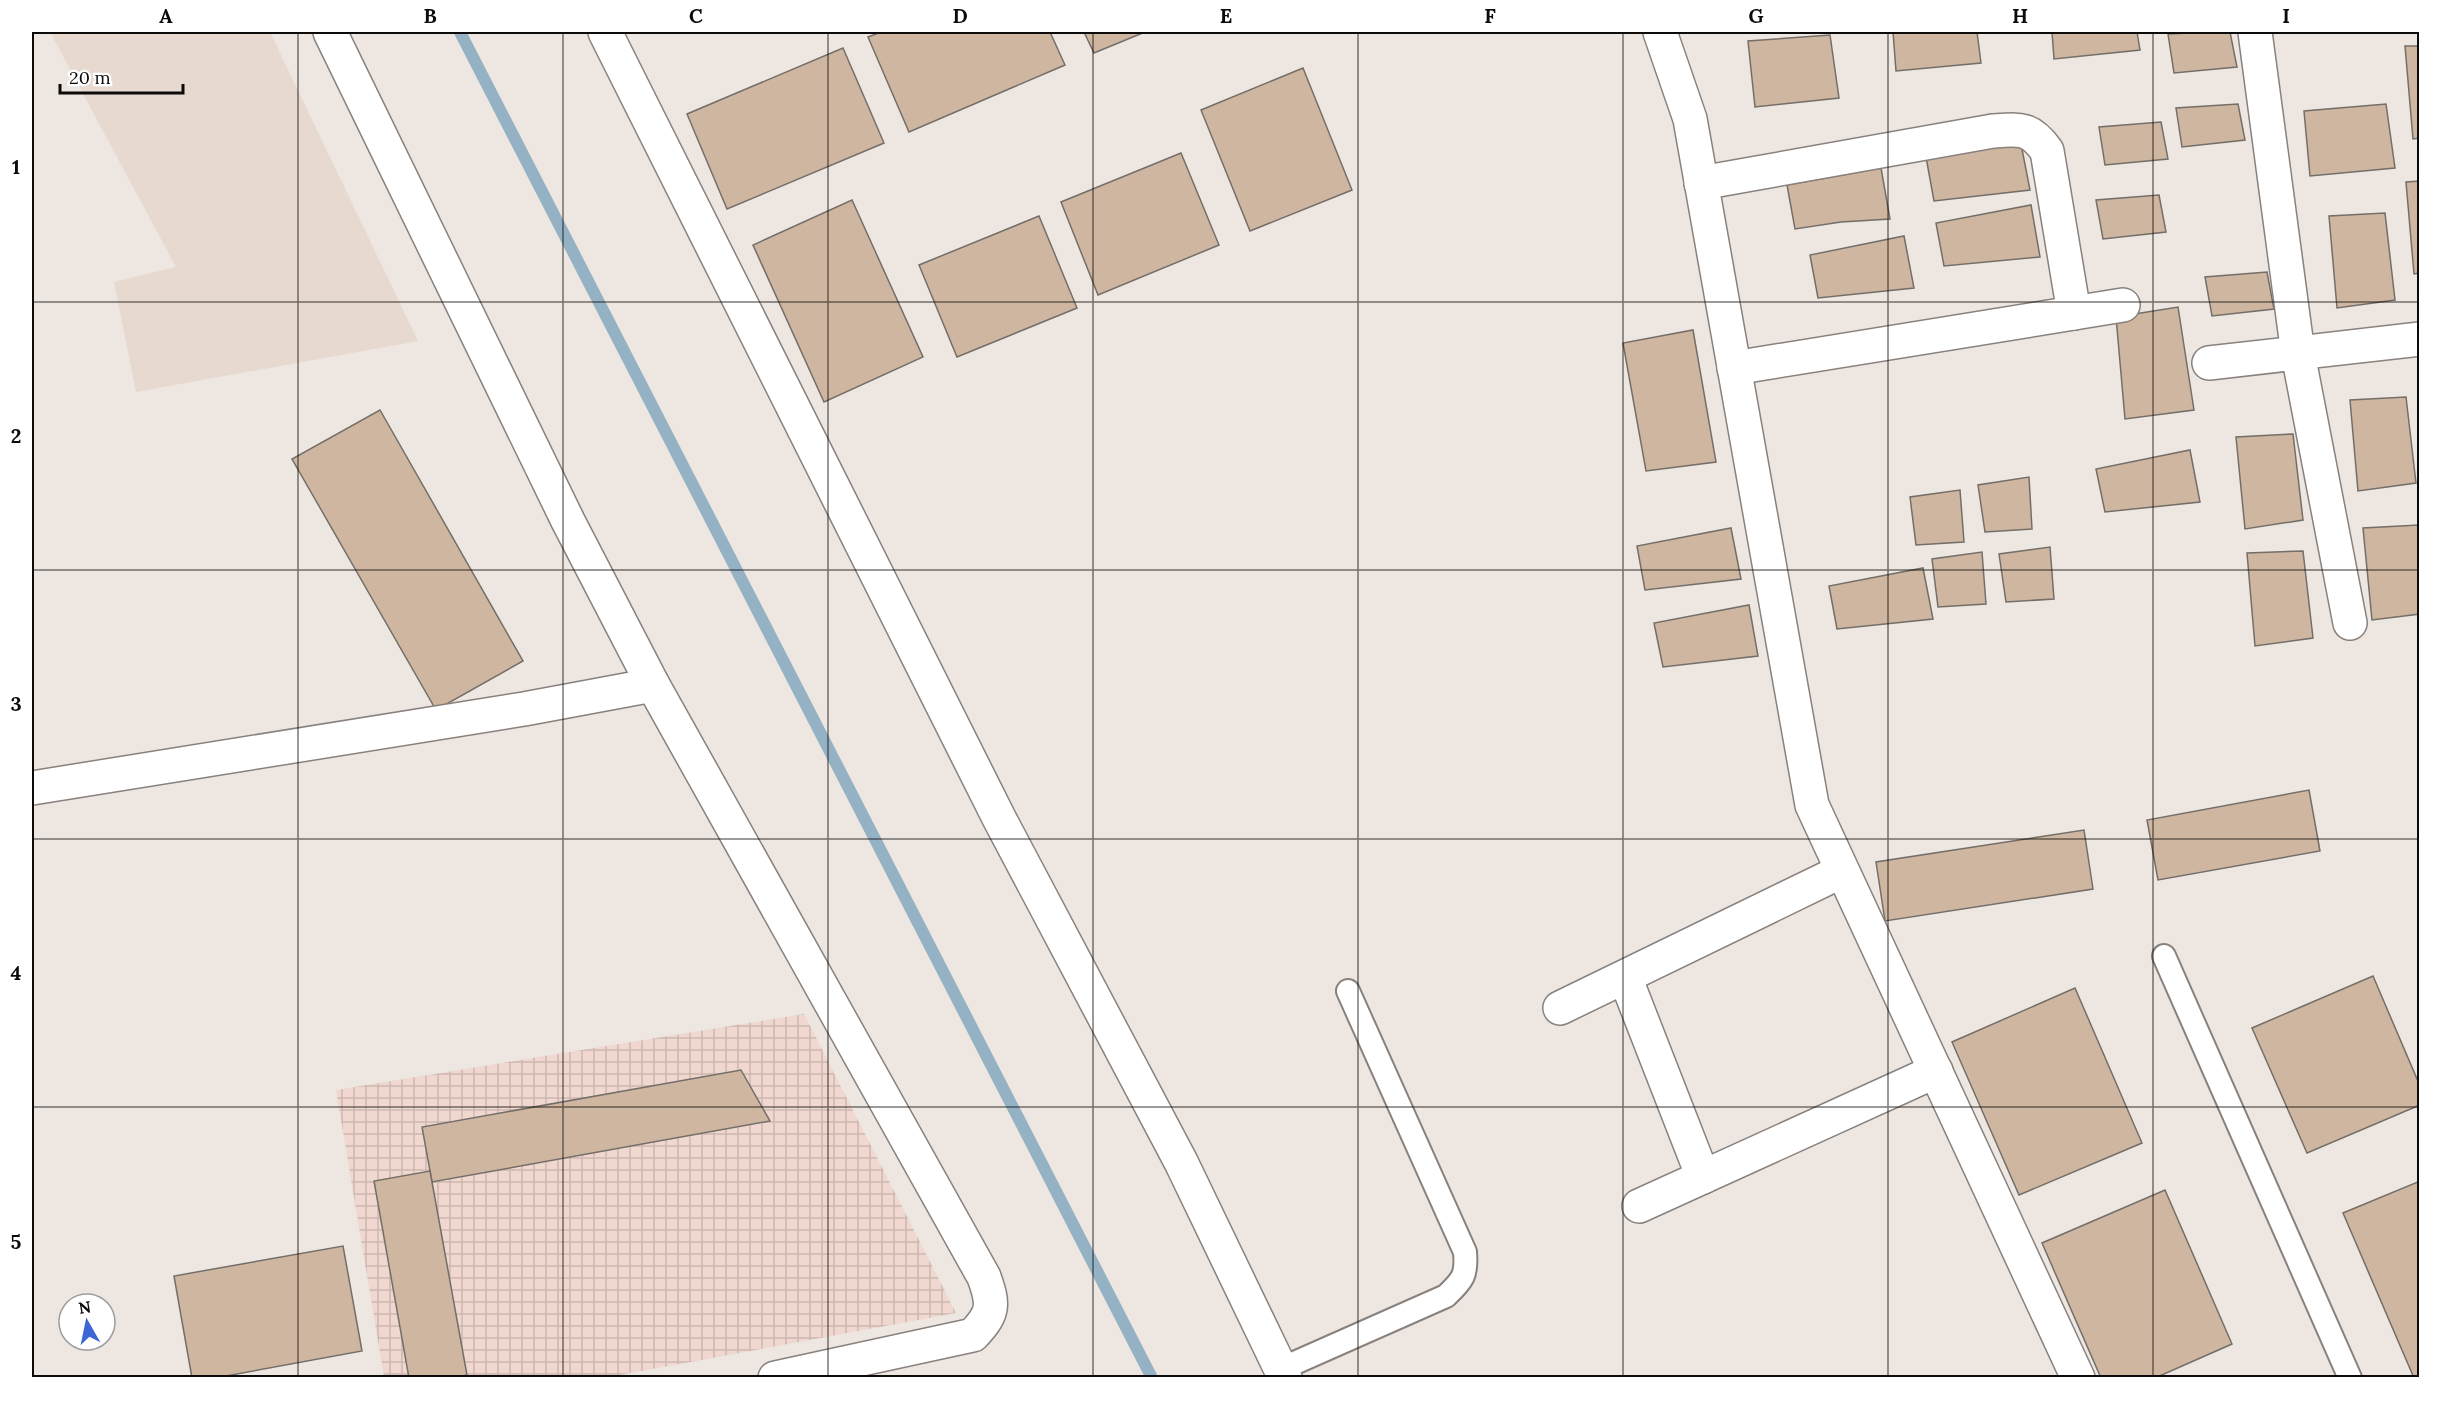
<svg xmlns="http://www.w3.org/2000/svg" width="2451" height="1409" font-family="Lora,serif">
<defs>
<pattern id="industrial-grid" width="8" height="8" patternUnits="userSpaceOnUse" patternTransform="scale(1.5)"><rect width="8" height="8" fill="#f0d7cf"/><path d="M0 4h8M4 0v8" fill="none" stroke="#cdb7b0"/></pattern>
</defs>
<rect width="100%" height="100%" fill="#ede6e1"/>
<path fill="#e7d9cf" d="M 50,32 L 270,32 L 418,341 L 136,392 L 114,282 L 176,267 Z"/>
<path fill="url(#industrial-grid)" d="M 804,1014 L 956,1313 L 609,1377 L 384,1377 L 336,1090 Z"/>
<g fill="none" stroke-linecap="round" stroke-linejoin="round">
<path stroke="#95b2c4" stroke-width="12" d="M 460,32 L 1152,1378"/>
</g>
<g fill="#ceb6a1" stroke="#746e69" stroke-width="1.5">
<path d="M 881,32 L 1050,32 L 1065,65 L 909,132 L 868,37 Z"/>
<path d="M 1084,32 L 1145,32 L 1094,53 Z"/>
<path d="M 1893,32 L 1977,32 L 1981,63 L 1896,71 Z"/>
<path d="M 2052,32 L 2137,32 L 2140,50 L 2054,59 Z"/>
<path d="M 2210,32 L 2230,32 L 2237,67 L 2174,73 L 2168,34 Z"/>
<path d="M 1830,35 L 1839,98 L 1755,107 L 1748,41 Z"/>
<path d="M 2405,46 L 2420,46 L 2420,138 L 2413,139 Z"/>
<path d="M 843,48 L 884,143 L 727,209 L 687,114 Z"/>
<path d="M 1303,68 L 1352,190 L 1250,231 L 1201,110 Z"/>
<path d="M 2238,104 L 2245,140 L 2182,147 L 2176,108 Z"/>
<path d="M 2386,104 L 2395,168 L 2310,176 L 2304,111 Z"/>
<path d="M 2161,122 L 2168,159 L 2105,165 L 2099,127 Z"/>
<path d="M 2020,139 L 2030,190 L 1934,201 L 1926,157 Z"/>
<path d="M 1181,153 L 1219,245 L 1098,295 L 1061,202 Z"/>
<path d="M 1881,168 L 1890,219 L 1841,222 L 1795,229 L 1787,185 Z"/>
<path d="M 2420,181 L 2420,273 L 2414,274 L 2406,182 Z"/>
<path d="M 2159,195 L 2166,232 L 2103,239 L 2096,200 Z"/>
<path d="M 852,200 L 923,357 L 824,402 L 753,245 Z"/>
<path d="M 2031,205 L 2040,257 L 1944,266 L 1936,223 Z"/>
<path d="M 2385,213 L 2395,300 L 2337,308 L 2329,216 Z"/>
<path d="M 1039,216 L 1077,308 L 957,357 L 919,265 Z"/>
<path d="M 1904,236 L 1914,288 L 1818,298 L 1810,255 Z"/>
<path d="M 2267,272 L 2274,309 L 2212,316 L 2205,277 Z"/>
<path d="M 2178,307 L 2194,410 L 2125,419 L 2116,317 Z"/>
<path d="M 1693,330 L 1716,462 L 1646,471 L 1623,343 Z"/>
<path d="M 2406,397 L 2416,483 L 2358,491 L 2350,400 Z"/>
<path d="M 380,410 L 523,661 L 436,710 L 292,459 Z"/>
<path d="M 2293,434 L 2303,520 L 2245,529 L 2236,437 Z"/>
<path d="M 2190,450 L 2200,502 L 2105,512 L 2096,469 Z"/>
<path d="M 2029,477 L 2032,529 L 1985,532 L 1978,485 Z"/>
<path d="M 1960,490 L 1964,542 L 1916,545 L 1910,497 Z"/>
<path d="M 2419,525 L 2420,614 L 2372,620 L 2363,528 Z"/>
<path d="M 1731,528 L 1741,579 L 1645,590 L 1637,546 Z"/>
<path d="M 2050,547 L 2054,599 L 2006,602 L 1999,554 Z"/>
<path d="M 2303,551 L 2313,638 L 2255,646 L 2247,553 Z"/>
<path d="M 1982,552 L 1986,604 L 1938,607 L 1932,559 Z"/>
<path d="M 1923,568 L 1933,619 L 1837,629 L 1829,586 Z"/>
<path d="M 1749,605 L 1758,656 L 1663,667 L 1654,623 Z"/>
<path d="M 2309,790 L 2320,851 L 2158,880 L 2147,820 Z"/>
<path d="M 2084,830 L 2093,889 L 1885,921 L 1876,862 Z"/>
<path d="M 2373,976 L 2420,1086 L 2420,1105 L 2307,1153 L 2252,1028 Z"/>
<path d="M 2075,988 L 2142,1143 L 2019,1195 L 1952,1042 Z"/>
<path d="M 741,1070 L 770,1121 L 432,1182 L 422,1127 Z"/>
<path d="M 430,1171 L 467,1375 L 453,1378 L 409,1378 L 374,1181 Z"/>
<path d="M 2420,1181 L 2420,1378 L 2414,1378 L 2343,1213 Z"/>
<path d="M 2165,1190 L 2232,1344 L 2155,1378 L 2101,1378 L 2042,1243 Z"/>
<path d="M 343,1246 L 362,1351 L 215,1378 L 192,1378 L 174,1276 Z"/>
</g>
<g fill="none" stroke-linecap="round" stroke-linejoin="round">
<defs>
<g id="service">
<path d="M 2164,956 L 2350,1378"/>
<path d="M 1281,1369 L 1446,1296 C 1463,1280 1467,1275 1465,1252 L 1348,991"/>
</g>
<g id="minor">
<path d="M 605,32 L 999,818 L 1181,1162 L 1285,1378"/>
<path d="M 1660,32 L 1690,119 L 1812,805 L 2078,1378"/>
<path d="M 2255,32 L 2298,354 L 2350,623"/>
<path d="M 1701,183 L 1993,131 C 2020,129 2030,127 2047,151 L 2074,313"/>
<path d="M 2209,363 L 2420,339"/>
<path d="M 1734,368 L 2123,305"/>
<path d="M 653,685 L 984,1277 C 994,1305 994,1313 973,1335 L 775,1378"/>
<path d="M 32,788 L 524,709 L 653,685 L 568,521 L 330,32"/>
<path d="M 1625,977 L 1703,1177"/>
<path d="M 1560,1008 L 1842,871"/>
<path d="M 1639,1206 L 1936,1071"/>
</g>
</defs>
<use href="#service" stroke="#88817d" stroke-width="26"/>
<use href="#minor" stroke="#88817d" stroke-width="36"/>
<use href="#service" stroke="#fff" stroke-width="22"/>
<use href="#minor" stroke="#fff" stroke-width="33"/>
</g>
<path fill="none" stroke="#0d0b09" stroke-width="1.5" stroke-opacity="0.55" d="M 298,32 L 298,1378M 563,32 L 563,1378M 828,32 L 828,1378M 1093,32 L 1093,1378M 1358,32 L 1358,1378M 1623,32 L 1623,1378M 1888,32 L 1888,1378M 2153,32 L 2153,1378M 32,302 L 2420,302M 32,570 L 2420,570M 32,839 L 2420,839M 32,1107 L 2420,1107"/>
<rect width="2451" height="1409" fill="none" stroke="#ffffff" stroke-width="66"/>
<g transform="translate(87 1322) rotate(351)"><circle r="28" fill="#ffffff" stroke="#9e9d9d" stroke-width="1.5"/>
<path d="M0-4.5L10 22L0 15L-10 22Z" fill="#3c65d6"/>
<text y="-9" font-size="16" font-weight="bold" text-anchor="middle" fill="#0d0b09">N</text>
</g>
<path d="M60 84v9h123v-9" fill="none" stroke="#0d0b09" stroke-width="3"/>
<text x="69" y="84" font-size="18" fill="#0d0b09" stroke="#ffffff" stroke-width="4.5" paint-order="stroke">20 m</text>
<rect x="33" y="33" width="2385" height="1343" fill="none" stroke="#0d0b09" stroke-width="2"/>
<g font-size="20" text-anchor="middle" font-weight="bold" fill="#0d0b09">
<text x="166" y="23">A</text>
<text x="430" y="23">B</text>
<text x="696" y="23">C</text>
<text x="960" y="23">D</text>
<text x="1226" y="23">E</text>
<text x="1490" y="23">F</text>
<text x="1756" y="23">G</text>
<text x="2020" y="23">H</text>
<text x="2286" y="23">I</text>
<text x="16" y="174">1</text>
<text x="16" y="443">2</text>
<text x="16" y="711">3</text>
<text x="16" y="980">4</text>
<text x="16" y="1249">5</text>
</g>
</svg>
